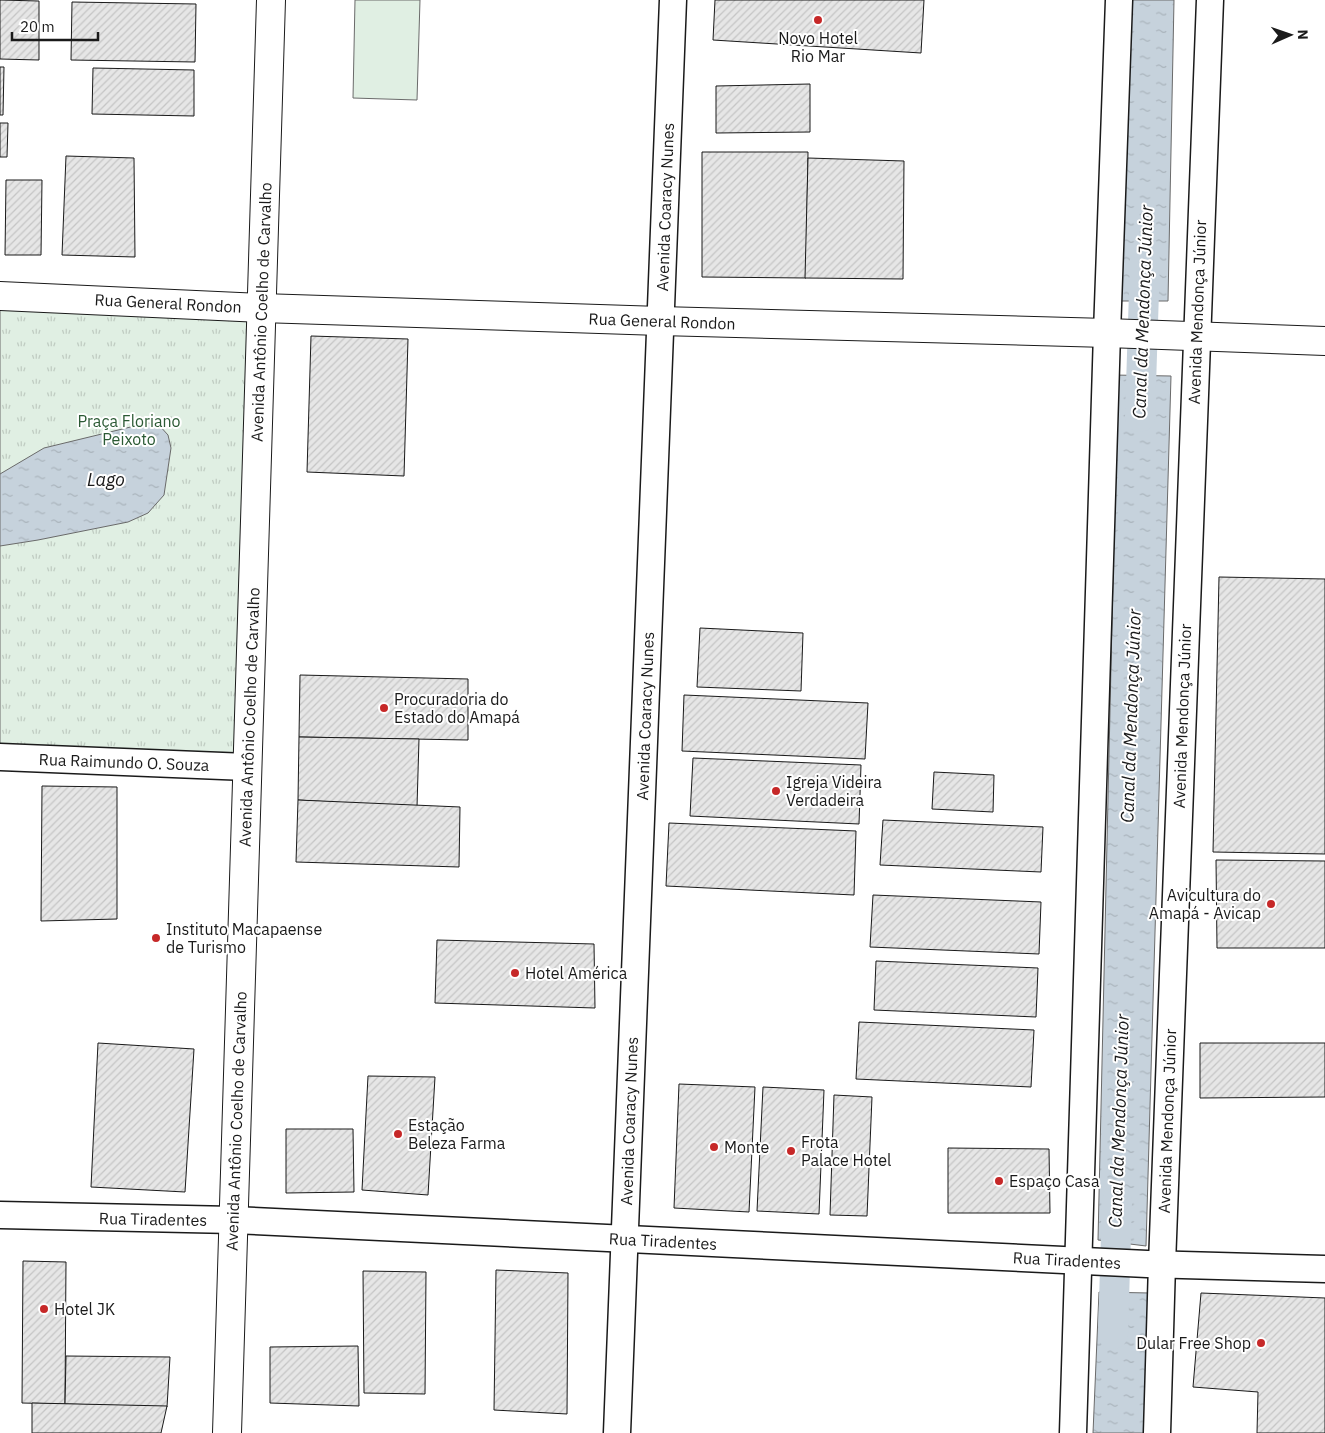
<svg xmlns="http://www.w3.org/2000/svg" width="1325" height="1433" font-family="'IBM Plex Sans',sans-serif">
<defs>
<pattern id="grass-tufts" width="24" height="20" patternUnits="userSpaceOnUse" patternTransform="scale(1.25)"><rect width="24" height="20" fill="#e0efe3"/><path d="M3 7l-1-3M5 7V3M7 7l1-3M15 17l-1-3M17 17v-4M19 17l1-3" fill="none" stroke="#c0ccc2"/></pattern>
<pattern id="water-ripples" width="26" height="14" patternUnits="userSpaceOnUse" patternTransform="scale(1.25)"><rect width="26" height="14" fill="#c6d2dc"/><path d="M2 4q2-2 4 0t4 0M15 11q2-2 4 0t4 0" fill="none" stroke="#aab4bc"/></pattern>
<pattern id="building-hatch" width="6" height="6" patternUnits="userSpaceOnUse" patternTransform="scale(1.25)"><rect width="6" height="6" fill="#e6e6e6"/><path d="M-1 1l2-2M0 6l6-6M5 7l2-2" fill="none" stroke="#c5c5c5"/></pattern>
</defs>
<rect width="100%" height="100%" fill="#fff"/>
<path fill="url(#grass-tufts)" stroke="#6a6a6a" d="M 0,296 L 261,308 L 247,767 L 0,757 Z"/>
<path fill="#e0efe3" stroke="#6a6a6a" d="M 355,0 L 420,0 L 417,100 L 353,98 Z"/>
<g fill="url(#water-ripples)" stroke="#6a6a6a">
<path d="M 1128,0 L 1174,0 L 1168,301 L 1119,301 Z"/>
<path d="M 1113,375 L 1171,376 L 1146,1246 L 1098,1240 L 1115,490 Z"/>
<path d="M 147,423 L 158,424 L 168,435 L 171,448 L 164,495 L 148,513 L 128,522 L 38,540 L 0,546 L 0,474 L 44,448 Z"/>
<path d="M 1099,1292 L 1150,1293 L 1144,1433 L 1093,1433 Z"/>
</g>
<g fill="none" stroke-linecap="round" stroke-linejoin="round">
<g stroke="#c6d2dc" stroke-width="30">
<path d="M 1140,417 L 1145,260"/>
<path d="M 1113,1334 L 1117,1202"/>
</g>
</g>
<g fill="url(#building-hatch)" stroke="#1a1a1a">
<path d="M 0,0 L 39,1 L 39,60 L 0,59 Z"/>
<path d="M 715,0 L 924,0 L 921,53 L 713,40 Z"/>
<path d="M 72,2 L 196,4 L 195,62 L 71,60 Z"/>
<path d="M 0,67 L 4,67 L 3,115 L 0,115 Z"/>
<path d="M 93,68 L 194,70 L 194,116 L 92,114 Z"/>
<path d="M 810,84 L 810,132 L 716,133 L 716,86 Z"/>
<path d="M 0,123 L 8,123 L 7,157 L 0,157 Z"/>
<path d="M 702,152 L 808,152 L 806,278 L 702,277 Z"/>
<path d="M 66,156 L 134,158 L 135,257 L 62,255 Z"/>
<path d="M 808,158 L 904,161 L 903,279 L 805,278 Z"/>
<path d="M 6,180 L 42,180 L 41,255 L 5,255 Z"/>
<path d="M 311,336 L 408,339 L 404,476 L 307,472 Z"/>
<path d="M 1219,577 L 1325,579 L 1325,854 L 1213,852 Z"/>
<path d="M 700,628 L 803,633 L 801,691 L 697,687 Z"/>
<path d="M 300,675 L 468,679 L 468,740 L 299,737 Z"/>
<path d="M 684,695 L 868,703 L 865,759 L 682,751 Z"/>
<path d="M 299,737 L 419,739 L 417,807 L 298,800 Z"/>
<path d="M 693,758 L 861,765 L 859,824 L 690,816 Z"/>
<path d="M 934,772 L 994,775 L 993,812 L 932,809 Z"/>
<path d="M 42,786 L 117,787 L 117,919 L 41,921 Z"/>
<path d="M 298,800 L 460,807 L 459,867 L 296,862 Z"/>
<path d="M 883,820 L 1043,827 L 1041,872 L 880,865 Z"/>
<path d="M 669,823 L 856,831 L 854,895 L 666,886 Z"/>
<path d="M 1216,860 L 1325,861 L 1325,948 L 1217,948 Z"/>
<path d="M 873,895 L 1041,902 L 1039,954 L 870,947 Z"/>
<path d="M 437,940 L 594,944 L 595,1008 L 435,1003 Z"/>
<path d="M 876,961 L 1038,968 L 1036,1017 L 874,1010 Z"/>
<path d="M 859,1022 L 1034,1030 L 1031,1087 L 856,1079 Z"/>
<path d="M 98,1043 L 194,1049 L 185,1192 L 91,1187 Z"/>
<path d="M 1200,1043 L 1325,1043 L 1325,1097 L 1200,1098 Z"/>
<path d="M 368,1076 L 435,1077 L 428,1195 L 362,1190 Z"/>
<path d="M 679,1084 L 755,1087 L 749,1212 L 674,1208 Z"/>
<path d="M 763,1087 L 824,1090 L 819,1214 L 757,1211 Z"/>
<path d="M 834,1095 L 872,1097 L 867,1216 L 830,1215 Z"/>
<path d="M 286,1129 L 353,1129 L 354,1192 L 286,1193 Z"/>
<path d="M 948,1148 L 1049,1149 L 1050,1213 L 948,1213 Z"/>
<path d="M 23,1261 L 66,1262 L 65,1404 L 22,1403 Z"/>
<path d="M 496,1270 L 568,1273 L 567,1414 L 494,1410 Z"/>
<path d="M 363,1271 L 426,1272 L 425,1394 L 364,1393 Z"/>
<path d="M 1201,1293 L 1325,1298 L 1325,1433 L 1257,1433 L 1258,1392 L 1193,1387 Z"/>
<path d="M 358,1346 L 359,1406 L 270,1403 L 270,1347 Z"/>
<path d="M 66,1356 L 170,1357 L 167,1407 L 65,1404 Z"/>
<path d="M 32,1403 L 167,1406 L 161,1433 L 32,1433 Z"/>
</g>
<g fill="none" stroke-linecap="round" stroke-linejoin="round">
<defs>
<g id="street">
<path d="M 0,757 L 247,767"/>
<path d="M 0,1215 L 233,1220 L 1147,1264 L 1325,1269"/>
<path d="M 617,1433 L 673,0"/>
<path d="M 1073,1433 L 1107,333 L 1119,0"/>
<path d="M 1157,1433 L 1162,1264 L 1210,0"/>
</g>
<g id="secondary">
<path d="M 0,296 L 261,308 L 660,321 L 1107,333 L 1325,341"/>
<path d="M 227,1433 L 271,0"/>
</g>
</defs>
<use href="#street" stroke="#1a1a1a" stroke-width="29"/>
<use href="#secondary" stroke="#1a1a1a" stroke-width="30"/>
<use href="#street" stroke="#fff" stroke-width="26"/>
<use href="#secondary" stroke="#fff" stroke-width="28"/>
</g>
<g fill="#c62828" stroke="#fff" stroke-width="2">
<circle cx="818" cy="20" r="5"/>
<circle cx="384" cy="708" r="5"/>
<circle cx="776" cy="791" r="5"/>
<circle cx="1271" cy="904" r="5"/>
<circle cx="156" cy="938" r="5"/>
<circle cx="515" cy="973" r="5"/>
<circle cx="398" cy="1134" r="5"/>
<circle cx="714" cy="1147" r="5"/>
<circle cx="791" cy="1151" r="5"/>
<circle cx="999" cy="1181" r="5"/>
<circle cx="44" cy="1309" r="5"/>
<circle cx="1261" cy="1343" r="5"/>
</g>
<g text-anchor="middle" stroke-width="4" stroke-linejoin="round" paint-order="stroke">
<g font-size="16" fill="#1a1a1a" stroke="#fff" text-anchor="start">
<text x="818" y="44" text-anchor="middle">Novo Hotel<tspan x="818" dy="18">Rio Mar</tspan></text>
<text x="394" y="705">Procuradoria do<tspan x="394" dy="18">Estado do Amapá</tspan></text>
<text x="786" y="788">Igreja Videira<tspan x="786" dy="18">Verdadeira</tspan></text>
<text x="1261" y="901" text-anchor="end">Avicultura do<tspan x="1261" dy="18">Amapá - Avicap</tspan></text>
<text x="166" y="935">Instituto Macapaense<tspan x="166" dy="18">de Turismo</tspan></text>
<text x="525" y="979">Hotel América</text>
<text x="408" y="1131">Estação<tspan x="408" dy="18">Beleza Farma</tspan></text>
<text x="801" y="1148">Frota<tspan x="801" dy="18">Palace Hotel</tspan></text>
<text x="724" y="1153">Monte</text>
<text x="1009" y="1187">Espaço Casa</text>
<text x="54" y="1315">Hotel JK</text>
<text x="1251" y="1349" text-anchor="end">Dular Free Shop</text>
</g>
<g font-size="16" fill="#1a1a1a" stroke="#fff">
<text transform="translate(665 207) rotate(-88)" y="6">Avenida Coaracy Nunes</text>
<text transform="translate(168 303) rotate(3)" y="6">Rua General Rondon</text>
<text transform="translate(261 312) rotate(-88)" y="6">Avenida Antônio Coelho de Carvalho</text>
<text transform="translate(1197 312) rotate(-88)" y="6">Avenida Mendonça Júnior</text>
<text transform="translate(662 321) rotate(2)" y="6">Rua General Rondon</text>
<text transform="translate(645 716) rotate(-88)" y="6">Avenida Coaracy Nunes</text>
<text transform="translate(1182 716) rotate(-88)" y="6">Avenida Mendonça Júnior</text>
<text transform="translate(249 717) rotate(-88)" y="6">Avenida Antônio Coelho de Carvalho</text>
<text transform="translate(124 762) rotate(2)" y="6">Rua Raimundo O. Souza</text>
<text transform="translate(236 1121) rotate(-88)" y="6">Avenida Antônio Coelho de Carvalho</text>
<text transform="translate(629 1121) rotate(-88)" y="6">Avenida Coaracy Nunes</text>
<text transform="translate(1167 1121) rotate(-88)" y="6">Avenida Mendonça Júnior</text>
<text transform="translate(153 1219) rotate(1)" y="6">Rua Tiradentes</text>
<text transform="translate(663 1241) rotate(3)" y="6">Rua Tiradentes</text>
<text transform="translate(1067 1260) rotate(3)" y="6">Rua Tiradentes</text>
</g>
<g font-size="16" fill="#2b5a34" stroke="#fff">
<text x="129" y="427">Praça Floriano<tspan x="129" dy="18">Peixoto</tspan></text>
</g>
<g font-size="18" font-style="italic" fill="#1a1a1a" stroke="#fff">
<text transform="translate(1143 312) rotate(-88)" y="6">Canal da Mendonça Júnior</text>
<text x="106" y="486">Lago</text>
<text transform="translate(1131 716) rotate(-88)" y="6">Canal da Mendonça Júnior</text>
<text transform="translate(1119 1121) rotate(-88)" y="6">Canal da Mendonça Júnior</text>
</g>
</g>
<g transform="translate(1290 35) rotate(88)" stroke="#ffffff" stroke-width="4" paint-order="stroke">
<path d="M0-4L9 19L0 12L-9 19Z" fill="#1a1a1a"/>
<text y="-8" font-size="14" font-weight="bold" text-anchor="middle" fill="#1a1a1a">N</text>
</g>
<path d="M12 32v8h86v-8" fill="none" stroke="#1a1a1a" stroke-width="2.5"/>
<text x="20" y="32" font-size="15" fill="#1a1a1a" stroke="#ffffff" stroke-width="4" paint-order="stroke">20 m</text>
</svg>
